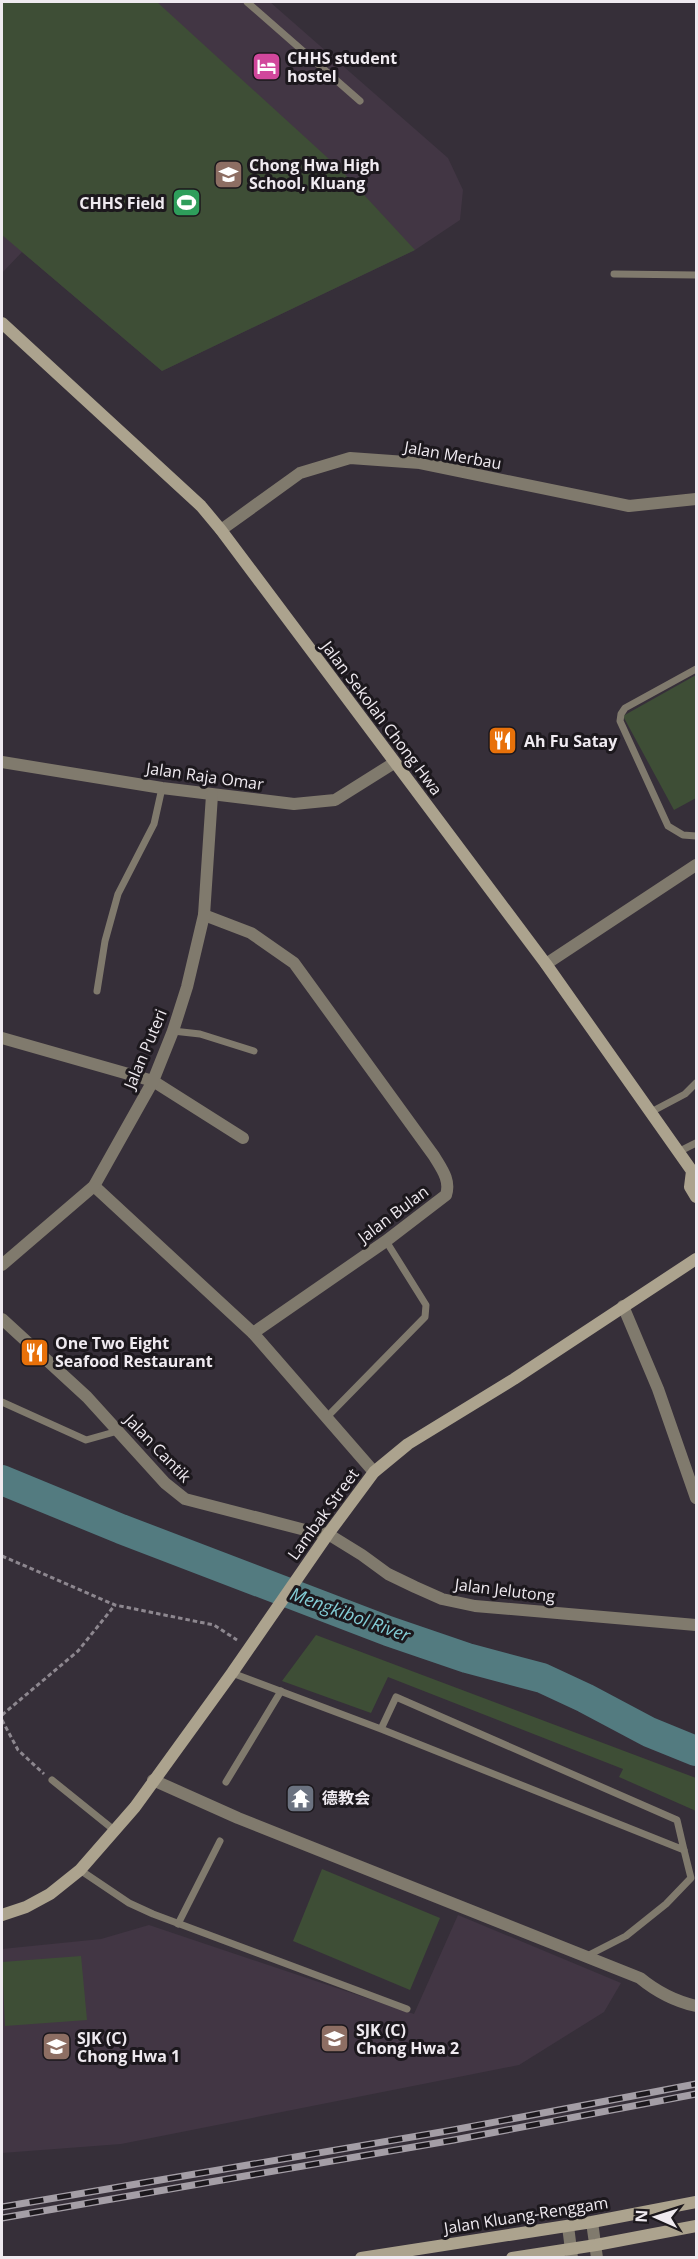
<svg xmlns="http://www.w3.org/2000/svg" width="698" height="2259" font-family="'Open Sans','Noto Sans SC',sans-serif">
<rect width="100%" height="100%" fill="#362f39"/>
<g fill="#423644">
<path d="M 2,2 L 270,2 L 448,158 L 463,190 L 460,220 L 415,250 L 162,371 L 22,252 L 2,273 Z"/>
<path d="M 458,1915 L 621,1983 L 604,2012 L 519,2065 L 121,2144 L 2,2153 L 2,1949 L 101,1939 L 149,1925 L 414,2014 Z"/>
</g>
<g fill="#3e4e36">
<path d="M 2,2 L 157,2 L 341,170 L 415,250 L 162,371 L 2,235 Z"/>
<path d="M 696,675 L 696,798 L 674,810 L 623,716 Z"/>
<path d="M 316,1635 L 696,1778 L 696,1811 L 619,1777 L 623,1769 L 388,1677 L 371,1713 L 282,1681 Z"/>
<path d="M 322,1869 L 440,1918 L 410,1990 L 293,1941 Z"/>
<path d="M 81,1956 L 87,2020 L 5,2026 L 2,1962 Z"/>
</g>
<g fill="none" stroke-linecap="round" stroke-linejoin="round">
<path stroke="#537b80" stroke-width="30" d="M 2,1480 L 121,1529 L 388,1631 L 467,1658 L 542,1678 L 585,1698 L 649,1732 L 696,1751"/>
<g stroke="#8d878f" stroke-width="3" stroke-dasharray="4.5 3" stroke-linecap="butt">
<path d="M 2,1556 L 115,1605 L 214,1625 L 237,1640"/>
<path d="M 2,1715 L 78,1651 L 115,1605"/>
<path d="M 2,1720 L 18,1750 L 44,1774"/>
</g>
<g stroke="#807a6d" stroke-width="7">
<path d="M 247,2 L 360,101"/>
<path d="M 614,274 L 696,275"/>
<path d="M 696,669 L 625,708 L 621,714 L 620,721 L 668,826 L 683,835 L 696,836"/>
<path d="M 97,991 L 105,941 L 118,894 L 154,824 L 162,788"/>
<path d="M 173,1031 L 200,1034 L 254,1051"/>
<path d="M 651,1112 L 685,1094 L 696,1083"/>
<path d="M 678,1152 L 696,1143"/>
<path d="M 2,1402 L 86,1440 L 118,1431"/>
<path d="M 326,1418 L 425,1317 L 426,1305 L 386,1241"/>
<path d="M 232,1673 L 381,1729 L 684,1850 L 677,1820 L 396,1697 L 381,1729"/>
<path d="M 52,1780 L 114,1830"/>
<path d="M 226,1782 L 281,1691"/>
<path d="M 80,1870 L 129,1903 L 153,1914 L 407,2009"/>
<path d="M 178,1924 L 220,1841"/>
<path d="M 585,1957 L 626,1936 L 666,1904 L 691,1878 L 684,1850"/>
</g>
<g stroke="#807a6d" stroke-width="12">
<path d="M 221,530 L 300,473 L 350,458 L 420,463 L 629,506 L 696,499"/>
<path d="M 2,762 L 162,788 L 294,804 L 335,800 L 394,763"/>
<path d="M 546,964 L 696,865"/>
<path d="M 2,1038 L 153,1081 L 243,1138"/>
<path d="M 94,1186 L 253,1333 L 386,1241 L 446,1195 C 451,1180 441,1168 434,1156 L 294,963 L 251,933 L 204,915"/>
<path d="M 2,1265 L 94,1186 L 153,1081 L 173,1031 L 187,987 L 204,915 L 212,795"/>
<path d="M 623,1306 L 658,1389 L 696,1498"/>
<path d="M 2,1319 L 87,1397 L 165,1483 L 185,1499 L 309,1531 L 328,1534 L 362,1555 L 388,1574 L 415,1587 L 442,1599 L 475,1606 L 696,1625"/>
<path d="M 253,1333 L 374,1472"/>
<path d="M 153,1780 L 238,1818 L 640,1978 C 657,1992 674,2001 696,2006"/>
<path d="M 592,2222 L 597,2258"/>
<path d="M 568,2226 L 572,2258"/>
</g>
<g stroke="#aca38e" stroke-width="12">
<path d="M 2,323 L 201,506 L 221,530 L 546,964 L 692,1171 L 690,1187 L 696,1197"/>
<path d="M 2,1915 L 26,1907 L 50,1894 L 80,1870 L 135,1807 L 232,1673 L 328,1534 L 374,1472 L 408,1444 L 514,1379 L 696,1259"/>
<path d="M 361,2258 L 592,2222 L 696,2202"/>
<path d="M 512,2258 L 596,2245 L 696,2226"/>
</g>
<defs>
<g id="rail">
<path d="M 2,2207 L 453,2130 L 696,2084"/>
<path d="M 2,2218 L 454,2140 L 696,2094"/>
</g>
</defs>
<use href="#rail" stroke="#a49ea6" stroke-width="7"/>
<use href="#rail" stroke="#1c181d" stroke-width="4.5" stroke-dasharray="14" stroke-linecap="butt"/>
</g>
<defs>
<symbol id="hotel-square" viewBox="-11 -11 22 22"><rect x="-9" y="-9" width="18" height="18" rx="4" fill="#d1479c" stroke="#1c181d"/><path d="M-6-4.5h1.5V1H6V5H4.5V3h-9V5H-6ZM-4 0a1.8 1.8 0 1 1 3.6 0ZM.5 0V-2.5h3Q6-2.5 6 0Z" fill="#fff"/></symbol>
<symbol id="school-square" viewBox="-11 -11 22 22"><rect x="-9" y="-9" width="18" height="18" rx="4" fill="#8d6e63" stroke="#1c181d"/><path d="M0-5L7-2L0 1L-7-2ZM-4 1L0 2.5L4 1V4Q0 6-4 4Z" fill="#fff"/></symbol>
<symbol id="stadium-square" viewBox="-11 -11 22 22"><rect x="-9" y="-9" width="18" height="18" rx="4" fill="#2e9e5b" stroke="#1c181d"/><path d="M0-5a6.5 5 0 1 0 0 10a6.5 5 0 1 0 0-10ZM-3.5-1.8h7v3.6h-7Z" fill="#fff"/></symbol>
<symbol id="restaurant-square" viewBox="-11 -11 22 22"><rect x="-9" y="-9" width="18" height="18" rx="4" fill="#e8710a" stroke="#1c181d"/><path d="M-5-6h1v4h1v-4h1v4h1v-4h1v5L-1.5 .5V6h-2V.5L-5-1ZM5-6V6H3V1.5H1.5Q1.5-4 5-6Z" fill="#fff"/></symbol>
<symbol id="temple-square" viewBox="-11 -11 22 22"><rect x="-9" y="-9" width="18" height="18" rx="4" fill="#6b7280" stroke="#1c181d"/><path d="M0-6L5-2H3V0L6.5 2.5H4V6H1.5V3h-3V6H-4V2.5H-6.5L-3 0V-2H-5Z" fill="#fff"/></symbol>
</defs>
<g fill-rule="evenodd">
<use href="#hotel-square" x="250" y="50" width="33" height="33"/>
<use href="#school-square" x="212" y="158" width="33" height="33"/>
<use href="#stadium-square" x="170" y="186" width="33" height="33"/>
<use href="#restaurant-square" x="486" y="724" width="33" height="33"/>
<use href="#restaurant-square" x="18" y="1336" width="33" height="33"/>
<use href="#temple-square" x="284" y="1782" width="33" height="33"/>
<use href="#school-square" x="318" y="2022" width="33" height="33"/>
<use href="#school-square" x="40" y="2030" width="33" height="33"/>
</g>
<g text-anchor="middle" stroke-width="6" stroke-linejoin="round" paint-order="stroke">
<g font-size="16" font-weight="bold" fill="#efeaf0" stroke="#1c181d" text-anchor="start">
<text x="287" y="64">CHHS student<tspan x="287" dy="18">hostel</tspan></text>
<text x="249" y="171">Chong Hwa High<tspan x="249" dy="18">School, Kluang</tspan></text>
<text x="165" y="209" text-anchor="end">CHHS Field</text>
<text x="524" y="747">Ah Fu Satay</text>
<text x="55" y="1349">One Two Eight<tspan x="55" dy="18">Seafood Restaurant</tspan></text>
<text x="322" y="1804">德教会</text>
<text x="356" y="2036">SJK (C)<tspan x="356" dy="18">Chong Hwa 2</tspan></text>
<text x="77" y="2044">SJK (C)<tspan x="77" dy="18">Chong Hwa 1</tspan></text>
</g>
<g font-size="16" fill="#efeaf0" stroke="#1c181d">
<text transform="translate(453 455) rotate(10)" y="6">Jalan Merbau</text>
<text transform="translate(382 718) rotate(53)" y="6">Jalan Sekolah Chong Hwa</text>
<text transform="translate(205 776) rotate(8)" y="6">Jalan Raja Omar</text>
<text transform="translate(145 1049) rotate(-67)" y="6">Jalan Puteri</text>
<text transform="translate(393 1214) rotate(-37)" y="6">Jalan Bulan</text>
<text transform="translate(158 1448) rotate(46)" y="6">Jalan Cantik</text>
<text transform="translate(323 1514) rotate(-54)" y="6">Lambak Street</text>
<text transform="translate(505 1590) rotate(7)" y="6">Jalan Jelutong</text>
<text transform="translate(526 2215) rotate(-9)" y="6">Jalan Kluang-Renggam</text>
</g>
<g font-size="18" font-style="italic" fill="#83cdd6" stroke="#1c181d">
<text transform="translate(350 1615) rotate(20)" y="6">Mengkibol River</text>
</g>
</g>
<rect width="698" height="2259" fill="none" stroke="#efeaf0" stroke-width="6"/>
<g transform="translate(656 2217) rotate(273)" stroke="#1c181d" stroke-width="4.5" paint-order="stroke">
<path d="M0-4.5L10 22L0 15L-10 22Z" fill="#efeaf0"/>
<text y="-9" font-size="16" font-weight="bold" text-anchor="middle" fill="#efeaf0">N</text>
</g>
</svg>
